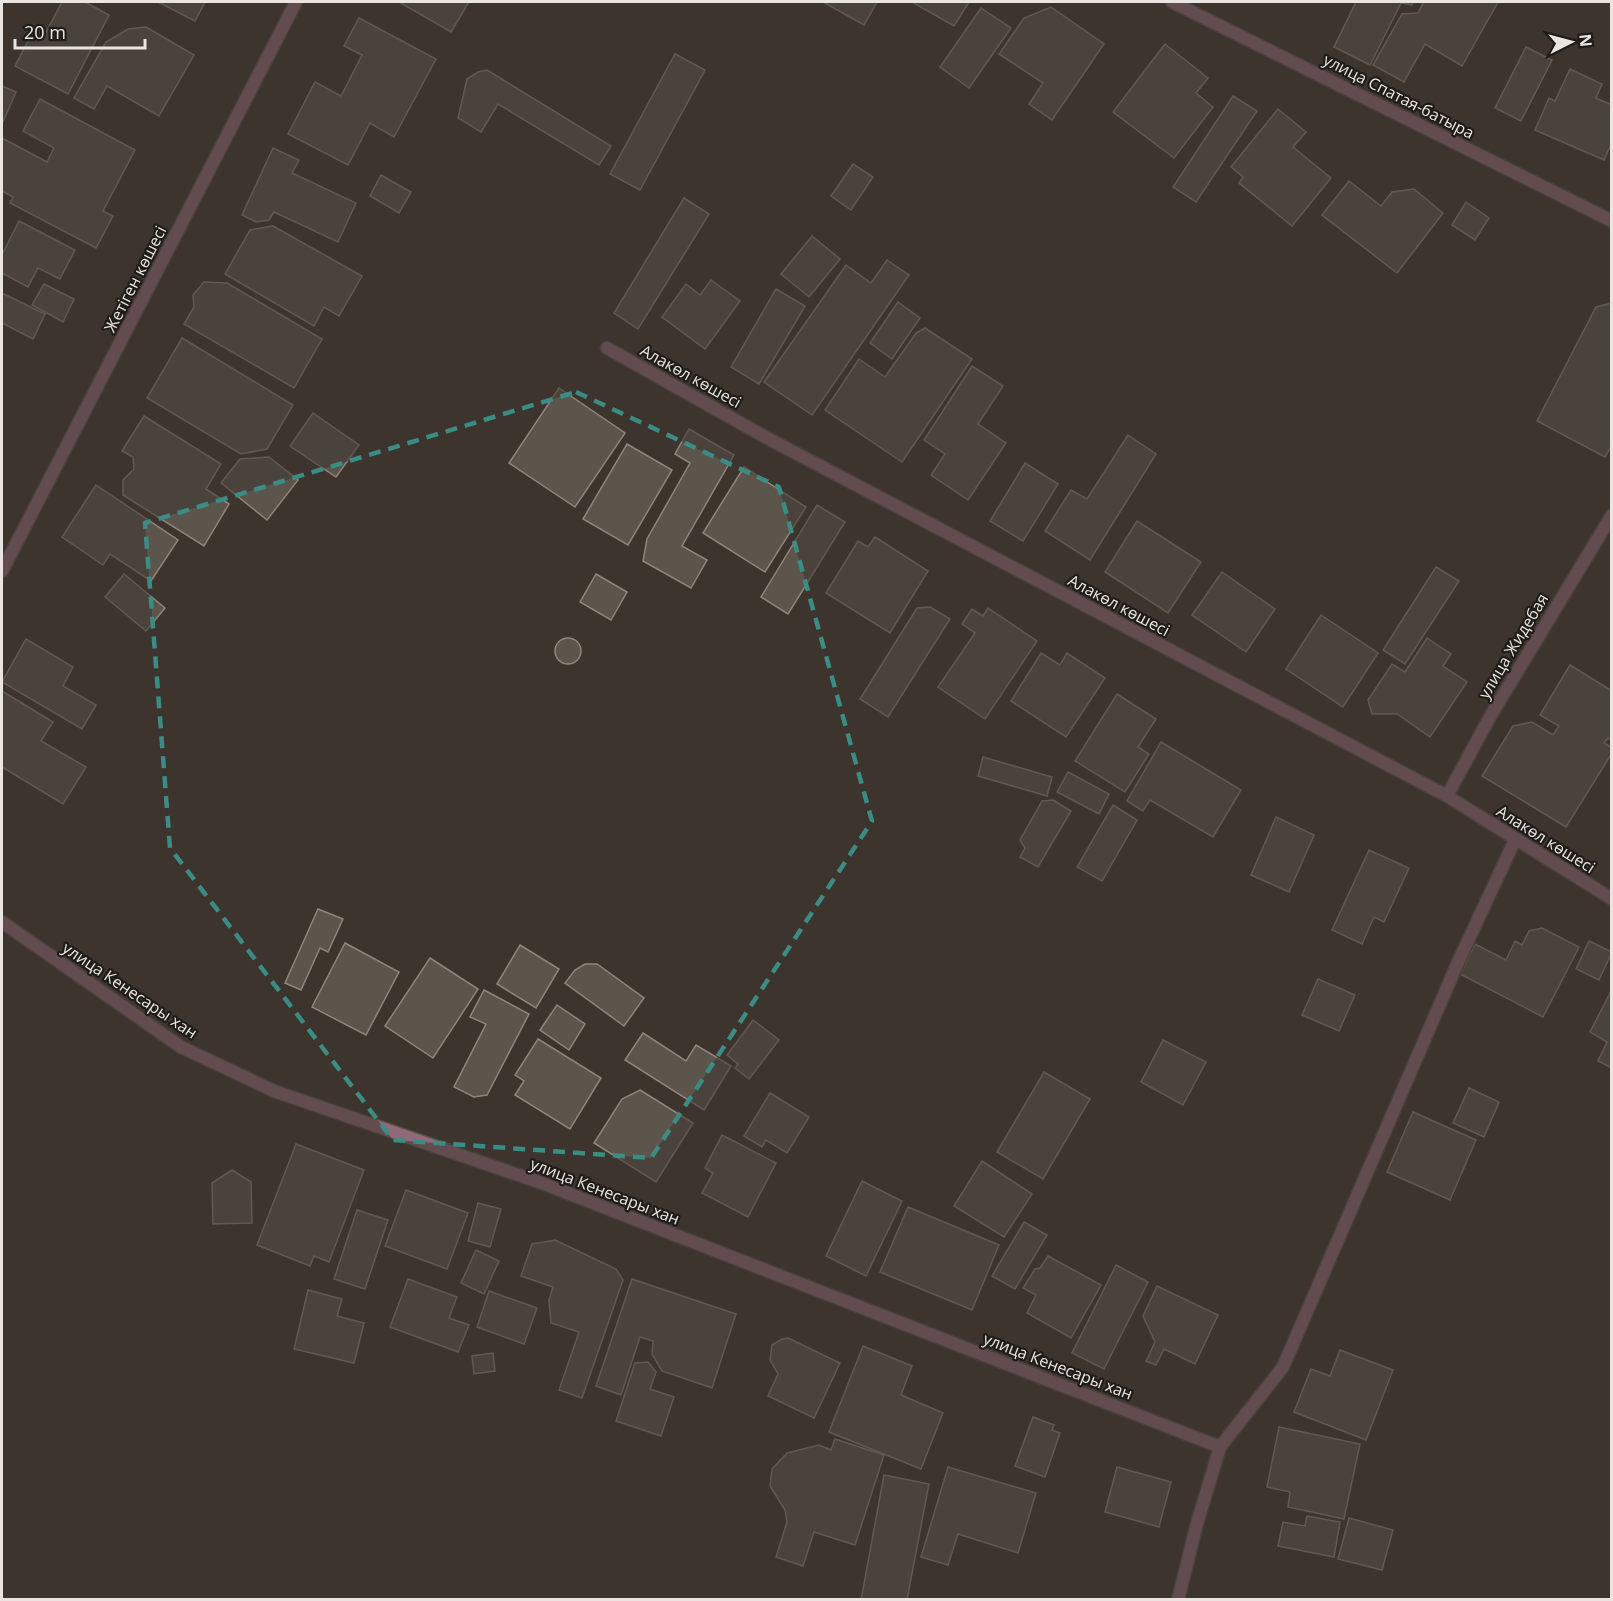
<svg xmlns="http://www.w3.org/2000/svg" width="1613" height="1601" font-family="'Open Sans',sans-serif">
<rect width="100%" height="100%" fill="#3c342d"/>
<g fill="#5c554c" stroke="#8e867c" stroke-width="1.5">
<path d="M 62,2 L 85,2 L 109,15 L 68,94 L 15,66 L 36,26 L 46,32 Z"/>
<path d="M 158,2 L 205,2 L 195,21 Z"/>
<path d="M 399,2 L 469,2 L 451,32 Z"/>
<path d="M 823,2 L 877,2 L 864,25 Z"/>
<path d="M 912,2 L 969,2 L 954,26 Z"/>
<path d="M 1356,2 L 1413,2 L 1412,5 L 1401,3 L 1370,65 L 1334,47 Z"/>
<path d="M 1424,2 L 1498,2 L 1462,66 L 1425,44 L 1404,82 L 1373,65 L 1402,14 L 1418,13 Z"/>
<path d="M 1051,7 L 1104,44 L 1052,120 L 1029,104 L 1043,83 L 999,54 L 1024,18 Z"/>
<path d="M 981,8 L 1011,28 L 969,88 L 940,67 Z"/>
<path d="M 359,18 L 436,59 L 394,137 L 370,123 L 348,165 L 288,134 L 315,82 L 341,96 L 362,55 L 344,46 Z"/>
<path d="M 146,27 L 194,55 L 159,116 L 107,86 L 94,109 L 74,98 L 106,42 L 128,29 Z"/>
<path d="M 1165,44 L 1208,78 L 1196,93 L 1213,107 L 1174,158 L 1113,112 Z"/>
<path d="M 1526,47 L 1552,60 L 1521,121 L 1495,108 Z"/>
<path d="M 675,54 L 705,70 L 640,190 L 610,174 Z"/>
<path d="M 1570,69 L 1602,84 L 1596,98 L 1612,105 L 1612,142 L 1604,160 L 1535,130 L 1549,98 L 1555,101 Z"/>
<path d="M 487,70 L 611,146 L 599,165 L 498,104 L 481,132 L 458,118 L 467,79 L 478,72 Z"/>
<path d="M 2,86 L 16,92 L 2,124 Z"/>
<path d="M 1233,96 L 1257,111 L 1196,202 L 1173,187 Z"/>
<path d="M 40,99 L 135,150 L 103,211 L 113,216 L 96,248 L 10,203 L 13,197 L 2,191 L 2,138 L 47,162 L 54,148 L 23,131 Z"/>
<path d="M 1278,109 L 1306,132 L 1293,147 L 1331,178 L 1292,226 L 1239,183 L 1243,177 L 1231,167 Z"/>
<path d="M 273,148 L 299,160 L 292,173 L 356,203 L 338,242 L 274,212 L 269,220 L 256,222 L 242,215 Z"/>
<path d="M 853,164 L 873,177 L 851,210 L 831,196 Z"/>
<path d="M 381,175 L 411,192 L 399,213 L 370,196 Z"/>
<path d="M 1349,181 L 1381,206 L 1392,192 L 1414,189 L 1443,213 L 1397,273 L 1322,215 Z"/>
<path d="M 684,198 L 709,214 L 638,329 L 614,313 Z"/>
<path d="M 1466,202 L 1489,218 L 1475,240 L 1452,225 Z"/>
<path d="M 19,221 L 75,250 L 60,279 L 38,268 L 28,287 L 2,273 L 2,255 Z"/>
<path d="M 273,226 L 362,276 L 339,316 L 324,307 L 314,326 L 225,274 L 250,230 Z"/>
<path d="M 812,236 L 840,259 L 809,297 L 781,274 Z"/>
<path d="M 887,260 L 909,275 L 812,415 L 764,382 L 846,265 L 871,283 Z"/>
<path d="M 711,280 L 740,301 L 705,349 L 662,317 L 686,284 L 700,295 Z"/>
<path d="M 204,282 L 227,283 L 322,339 L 294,388 L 184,324 L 194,307 L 193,295 Z"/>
<path d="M 44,284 L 74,299 L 63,322 L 32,305 Z"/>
<path d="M 776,289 L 805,306 L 759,384 L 731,367 Z"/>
<path d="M 2,293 L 45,314 L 33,339 L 2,323 Z"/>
<path d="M 898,302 L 920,318 L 892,359 L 870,343 Z"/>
<path d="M 1612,303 L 1612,445 L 1605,457 L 1537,421 L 1596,307 Z"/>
<path d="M 925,328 L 972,359 L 902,462 L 825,410 L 859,359 L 885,377 L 916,333 Z"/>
<path d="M 182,338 L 293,405 L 267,449 L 241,454 L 147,398 Z"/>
<path d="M 972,366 L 1003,386 L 978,424 L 1006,443 L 968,500 L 931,475 L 945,454 L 924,440 Z"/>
<path d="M 559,388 L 625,433 L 575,507 L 509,463 Z"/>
<path d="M 313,413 L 359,445 L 336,477 L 290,446 Z"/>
<path d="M 144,416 L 221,464 L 206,489 L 229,504 L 204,546 L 123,495 L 123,480 L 134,469 L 133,457 L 122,451 Z"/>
<path d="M 689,429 L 734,455 L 682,546 L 707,560 L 691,588 L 643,561 L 647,539 L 690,463 L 675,454 Z"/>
<path d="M 1128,435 L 1156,454 L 1090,560 L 1045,531 L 1071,490 L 1087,499 Z"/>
<path d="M 627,444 L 672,470 L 628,545 L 583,519 Z"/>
<path d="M 269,457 L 298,480 L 267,520 L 221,483 L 240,459 Z"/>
<path d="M 1025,463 L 1058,484 L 1023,541 L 990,521 Z"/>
<path d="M 744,467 L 806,507 L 765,572 L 703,533 Z"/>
<path d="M 96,485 L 178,540 L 151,581 L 110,554 L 103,565 L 62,537 Z"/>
<path d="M 817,505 L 845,522 L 788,614 L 761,597 Z"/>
<path d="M 1137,521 L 1201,562 L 1168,613 L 1105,572 Z"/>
<path d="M 875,537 L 928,571 L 890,633 L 826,593 L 858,541 L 868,547 Z"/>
<path d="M 1436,567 L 1459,581 L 1405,664 L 1383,650 Z"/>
<path d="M 1222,572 L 1275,609 L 1246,652 L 1192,615 Z"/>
<path d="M 124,574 L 165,608 L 146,631 L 105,597 Z"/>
<path d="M 596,574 L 627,592 L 611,620 L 580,602 Z"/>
<path d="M 930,607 L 950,619 L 888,717 L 860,699 L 917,608 Z"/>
<path d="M 988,608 L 1037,641 L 985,719 L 938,687 L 975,633 L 962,624 L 972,609 L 983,616 Z"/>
<path d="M 1321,615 L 1378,653 L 1343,707 L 1286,669 Z"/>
<circle cx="568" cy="651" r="13"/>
<path d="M 1427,638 L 1451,654 L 1443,666 L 1467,682 L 1430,737 L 1397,714 L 1372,714 L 1368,700 L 1392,664 L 1405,672 Z"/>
<path d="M 26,639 L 73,667 L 63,686 L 96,705 L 82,729 L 2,682 Z"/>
<path d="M 1041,653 L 1060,665 L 1067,653 L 1105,678 L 1066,737 L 1011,701 Z"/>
<path d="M 1570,665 L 1612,691 L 1612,740 L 1608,738 L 1604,743 L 1612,748 L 1612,753 L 1566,827 L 1482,776 L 1513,726 L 1532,722 L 1553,735 L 1559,726 L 1540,715 Z"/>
<path d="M 2,691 L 53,722 L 41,741 L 86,767 L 63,804 L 2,767 Z"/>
<path d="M 1117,694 L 1156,719 L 1138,747 L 1149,754 L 1125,792 L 1075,761 Z"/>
<path d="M 1161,742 L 1241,790 L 1213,837 L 1150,800 L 1143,811 L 1127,801 Z"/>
<path d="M 983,757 L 1052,777 L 1047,796 L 978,776 Z"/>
<path d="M 1068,772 L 1109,794 L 1099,814 L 1057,792 Z"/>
<path d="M 1053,800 L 1071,811 L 1038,867 L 1020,857 L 1025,848 L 1020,840 L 1042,801 Z"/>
<path d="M 1113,805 L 1137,820 L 1102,881 L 1077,867 Z"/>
<path d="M 1276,817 L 1314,835 L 1289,892 L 1251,875 Z"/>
<path d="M 1369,850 L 1409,868 L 1384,922 L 1374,917 L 1362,944 L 1332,930 Z"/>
<path d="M 318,909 L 343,919 L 328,952 L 320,948 L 301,990 L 285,983 Z"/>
<path d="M 1542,928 L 1579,947 L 1543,1017 L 1460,974 L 1475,944 L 1506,960 L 1515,941 L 1522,945 L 1529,931 Z"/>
<path d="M 1589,941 L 1612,952 L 1599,980 L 1576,969 Z"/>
<path d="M 345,943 L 399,972 L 366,1035 L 312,1007 Z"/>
<path d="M 520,945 L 559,969 L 536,1008 L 497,984 Z"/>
<path d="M 430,958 L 478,989 L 433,1058 L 385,1026 Z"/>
<path d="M 585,964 L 597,964 L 644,998 L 624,1026 L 565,983 L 575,970 Z"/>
<path d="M 1318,979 L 1355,995 L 1339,1031 L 1302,1015 Z"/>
<path d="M 1612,989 L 1612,1068 L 1598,1061 L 1607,1042 L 1590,1032 Z"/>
<path d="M 484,990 L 529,1014 L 487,1095 L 474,1097 L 454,1087 L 486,1024 L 470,1017 Z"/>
<path d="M 557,1005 L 585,1024 L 569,1050 L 540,1030 Z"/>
<path d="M 753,1020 L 779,1040 L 749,1079 L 735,1068 L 738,1064 L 727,1055 Z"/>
<path d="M 643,1033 L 686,1061 L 696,1045 L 731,1066 L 704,1110 L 625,1060 Z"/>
<path d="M 538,1039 L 601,1078 L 570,1129 L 515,1095 L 524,1081 L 515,1075 Z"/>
<path d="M 1163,1040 L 1206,1062 L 1183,1105 L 1141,1082 Z"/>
<path d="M 1044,1072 L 1090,1099 L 1043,1179 L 997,1152 Z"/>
<path d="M 1469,1088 L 1499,1102 L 1484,1137 L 1453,1123 Z"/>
<path d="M 640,1090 L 693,1123 L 656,1182 L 594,1143 L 622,1099 Z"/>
<path d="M 770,1093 L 809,1117 L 787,1153 L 766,1140 L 762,1147 L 744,1136 Z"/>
<path d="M 1413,1112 L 1476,1140 L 1450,1200 L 1387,1172 Z"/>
<path d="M 722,1135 L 776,1163 L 748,1217 L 702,1193 L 713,1173 L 705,1168 Z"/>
<path d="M 296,1144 L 364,1170 L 329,1262 L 314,1256 L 310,1266 L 257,1245 Z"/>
<path d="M 982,1161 L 1032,1194 L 1004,1237 L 954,1206 Z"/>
<path d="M 232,1170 L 251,1182 L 252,1223 L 213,1224 L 212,1183 Z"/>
<path d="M 862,1181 L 902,1201 L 866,1276 L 826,1256 Z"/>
<path d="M 406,1190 L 468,1213 L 447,1269 L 385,1246 Z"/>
<path d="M 478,1203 L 501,1209 L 490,1247 L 468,1241 Z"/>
<path d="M 908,1207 L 999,1245 L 972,1310 L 880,1272 Z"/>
<path d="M 357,1210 L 388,1220 L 365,1289 L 334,1279 Z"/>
<path d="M 1024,1222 L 1047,1235 L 1015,1289 L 992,1276 Z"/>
<path d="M 555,1240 L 616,1269 L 623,1280 L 582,1398 L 559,1390 L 579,1332 L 551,1323 L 549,1300 L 553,1287 L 521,1276 L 532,1244 Z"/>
<path d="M 476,1250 L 499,1261 L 484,1294 L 461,1283 Z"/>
<path d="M 1048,1256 L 1101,1285 L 1071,1338 L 1027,1313 L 1036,1295 L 1023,1288 L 1035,1269 L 1040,1268 Z"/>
<path d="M 1116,1265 L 1148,1282 L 1104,1369 L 1072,1353 Z"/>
<path d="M 408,1279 L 457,1297 L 449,1318 L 469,1325 L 458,1352 L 390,1327 Z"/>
<path d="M 632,1279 L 736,1314 L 712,1388 L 662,1371 L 652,1354 L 653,1341 L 640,1337 L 621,1395 L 596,1386 Z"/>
<path d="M 1157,1286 L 1218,1315 L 1195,1364 L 1164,1349 L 1156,1365 L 1146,1361 L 1155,1342 L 1143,1316 Z"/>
<path d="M 308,1290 L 342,1299 L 337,1316 L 364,1323 L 354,1363 L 294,1349 Z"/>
<path d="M 489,1291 L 537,1308 L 524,1344 L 477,1327 Z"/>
<path d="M 788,1338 L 840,1363 L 814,1418 L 768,1396 L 778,1374 L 770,1360 L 772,1345 L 782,1339 Z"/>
<path d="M 863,1346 L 912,1366 L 901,1395 L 943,1413 L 921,1469 L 829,1432 Z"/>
<path d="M 1340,1350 L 1393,1370 L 1366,1440 L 1294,1412 L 1311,1369 L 1330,1376 Z"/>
<path d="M 493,1353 L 495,1371 L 474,1374 L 472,1356 Z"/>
<path d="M 648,1362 L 656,1372 L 650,1389 L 674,1397 L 661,1436 L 616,1421 L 635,1363 Z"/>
<path d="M 1033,1417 L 1054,1425 L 1052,1430 L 1060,1433 L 1045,1477 L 1015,1466 Z"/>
<path d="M 1279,1427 L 1360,1444 L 1344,1519 L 1288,1507 L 1290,1492 L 1267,1487 Z"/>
<path d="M 835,1439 L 884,1455 L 855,1545 L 814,1532 L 803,1566 L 776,1557 L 787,1522 L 785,1510 L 770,1486 L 772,1469 L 787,1453 L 819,1445 L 831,1450 Z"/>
<path d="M 948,1467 L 1036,1493 L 1018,1553 L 958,1534 L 948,1565 L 921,1557 Z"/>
<path d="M 1117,1467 L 1171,1482 L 1159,1527 L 1105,1512 Z"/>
<path d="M 884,1475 L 929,1484 L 907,1600 L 861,1600 Z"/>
<path d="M 1307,1516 L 1340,1522 L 1334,1557 L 1278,1546 L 1283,1522 L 1305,1526 Z"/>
<path d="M 1349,1518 L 1393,1530 L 1382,1570 L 1338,1559 Z"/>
</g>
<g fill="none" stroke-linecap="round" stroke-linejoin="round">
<defs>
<g id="street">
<path d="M 1172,2 L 1612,221"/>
<path d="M 607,348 L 767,438 L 1447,796 L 1612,899"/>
<path d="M 2,571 L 296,2"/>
<path d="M 1447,796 L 1491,715 L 1612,515"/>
<path d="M 2,922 L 181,1047 L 274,1091 L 539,1182 L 1220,1447"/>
<path d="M 1178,1600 L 1196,1527 L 1220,1447 L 1283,1367 L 1459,960 L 1515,840"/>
</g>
</defs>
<use href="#street" stroke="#58504a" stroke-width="15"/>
<use href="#street" stroke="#926978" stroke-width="12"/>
</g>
<path d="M0 0H1613V1601H0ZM 576,392 L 779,487 L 872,821 L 651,1158 L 393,1140 L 170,848 L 145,523 Z" fill="#3c342d" fill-opacity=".55" fill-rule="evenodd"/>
<path fill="none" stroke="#3b8c85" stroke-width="4.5" stroke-dasharray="12 8" stroke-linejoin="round" d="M 576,392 L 779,487 L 872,821 L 651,1158 L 393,1140 L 170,848 L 145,523 Z"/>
<g text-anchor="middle" stroke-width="4.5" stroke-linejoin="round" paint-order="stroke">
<g font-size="16" fill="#eae5e0" stroke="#201d19">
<text transform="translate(1399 96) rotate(27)" y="6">улица Спатая-батыра</text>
<text transform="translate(135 279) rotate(-63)" y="6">Жетіген көшесі</text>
<text transform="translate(691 376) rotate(29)" y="6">Алакөл көшесі</text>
<text transform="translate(1119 605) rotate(28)" y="6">Алакөл көшесі</text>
<text transform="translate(1513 646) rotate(-59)" y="6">улица Жидебая</text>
<text transform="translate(1546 839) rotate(32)" y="6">Алакөл көшесі</text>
<text transform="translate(130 990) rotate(34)" y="6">улица Кенесары хан</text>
<text transform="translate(605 1191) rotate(21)" y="6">улица Кенесары хан</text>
<text transform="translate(1058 1366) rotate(21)" y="6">улица Кенесары хан</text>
</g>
</g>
<rect width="1613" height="1601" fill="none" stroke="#eae5e0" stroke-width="6"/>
<g transform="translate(1571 42) rotate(84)" stroke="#201d19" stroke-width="4.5" paint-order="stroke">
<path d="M0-4.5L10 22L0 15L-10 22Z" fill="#eae5e0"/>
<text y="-9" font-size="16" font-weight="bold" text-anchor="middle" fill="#eae5e0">N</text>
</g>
<path d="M15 39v9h130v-9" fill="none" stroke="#eae5e0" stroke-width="3"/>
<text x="24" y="39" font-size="18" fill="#eae5e0" stroke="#201d19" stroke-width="4.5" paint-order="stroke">20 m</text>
</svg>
